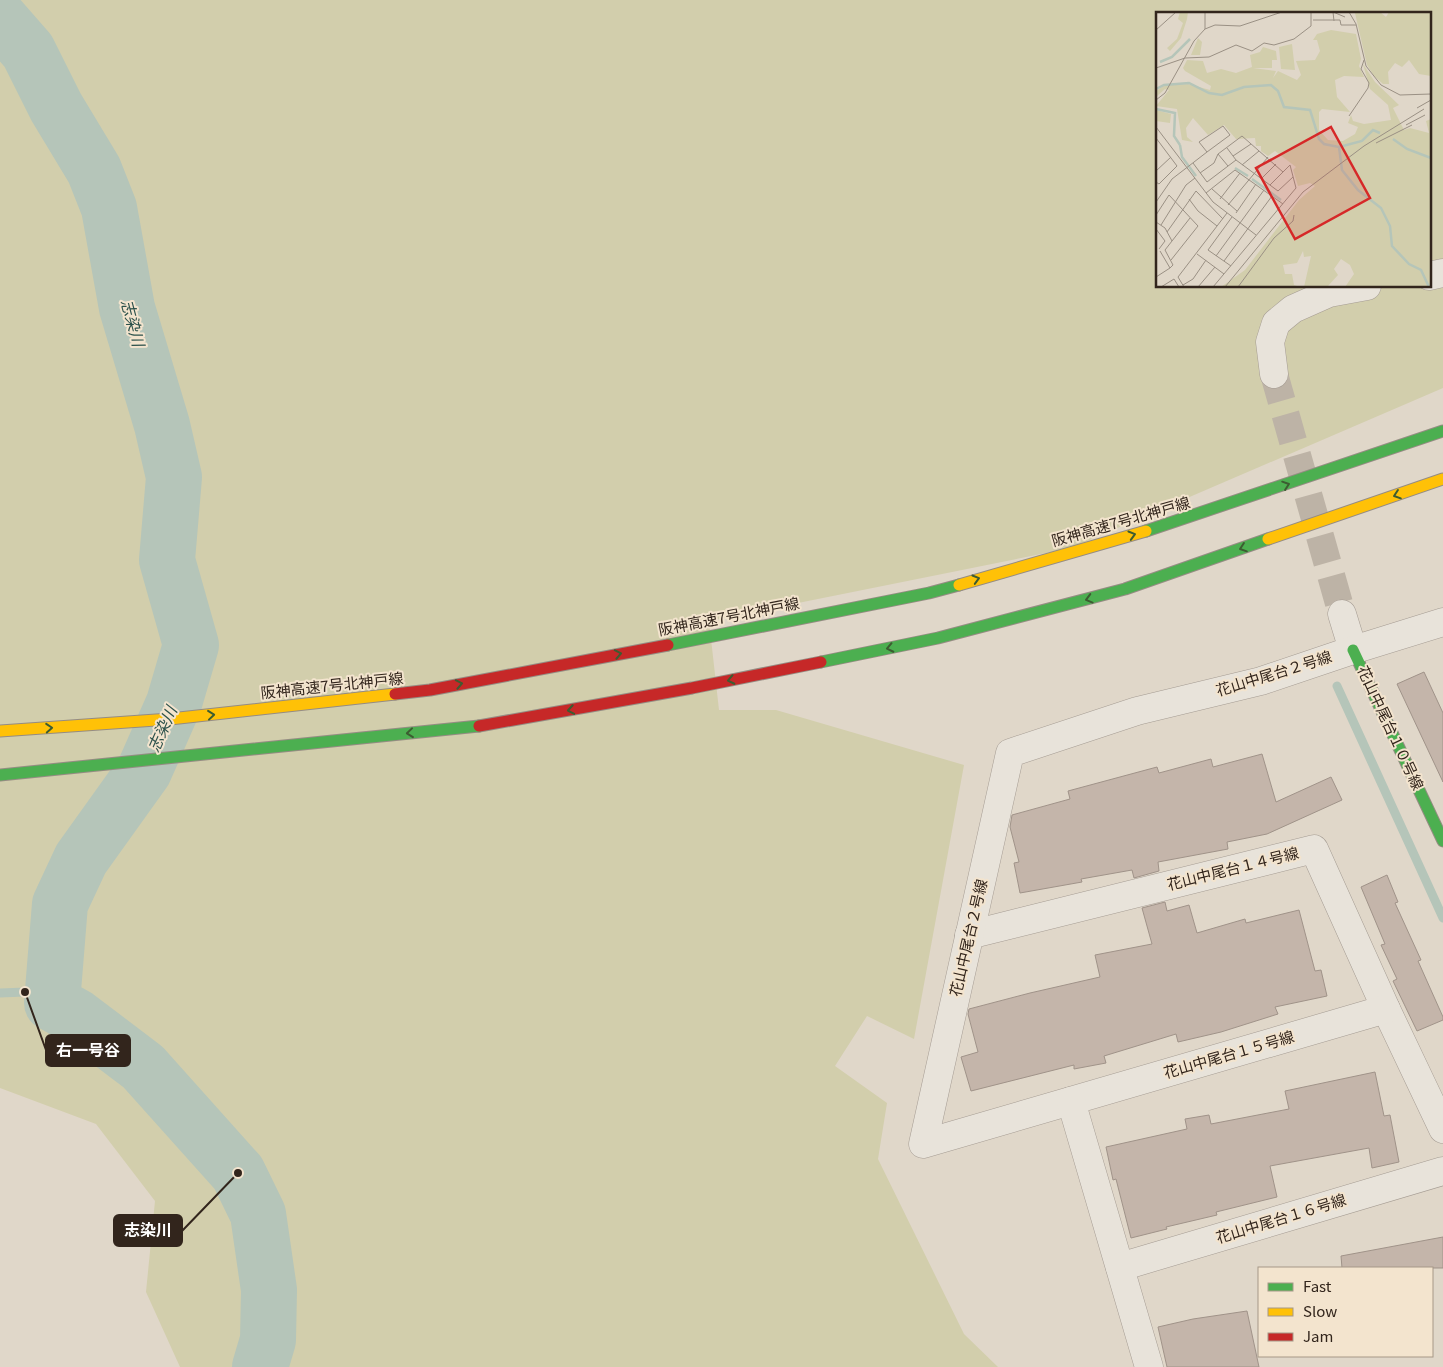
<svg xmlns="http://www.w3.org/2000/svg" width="1443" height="1367" font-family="Georgia,'Noto Sans JP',serif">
<rect width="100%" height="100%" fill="#e0d7c9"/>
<path fill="#d2ceac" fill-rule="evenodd" d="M 0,0 L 1443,0 L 1443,388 L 1071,548 L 709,621 L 719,710 L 776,710 L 964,765 L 914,1039 L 867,1016 L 835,1066 L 887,1103 L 878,1159 L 964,1334 L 998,1367 L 180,1367 L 146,1292 L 155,1201 L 96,1124 L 0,1088 ZM 1157,14 L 1429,14 L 1429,286 L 1157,286 Z"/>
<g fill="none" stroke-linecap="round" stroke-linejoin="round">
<g stroke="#b5c5b9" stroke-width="9">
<path d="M 1337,686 L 1443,918"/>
<path d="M 0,993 L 25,992 L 52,1003"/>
</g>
<path stroke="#b5c5b9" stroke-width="56" d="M 0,19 L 28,51 L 56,107 L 94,170 L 109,208 L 127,308 L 162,425 L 174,477 L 167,560 L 191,645 L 174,703 L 144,771 L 81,859 L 60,904 L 52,1003 L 77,1017 L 143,1067 L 238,1173 L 258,1214 L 269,1290 L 268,1340 L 260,1367"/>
</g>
<g fill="#c4b5aa" stroke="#a09389">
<path d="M 1424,672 L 1443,713 L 1443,782 L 1397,684 Z"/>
<path d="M 1262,754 L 1276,802 L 1331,777 L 1342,800 L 1267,834 L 1227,842 L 1228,849 L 1158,862 L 1159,871 L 1134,878 L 1132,870 L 1081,879 L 1082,882 L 1020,893 L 1014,863 L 1019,862 L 1010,827 L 1012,815 L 1070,799 L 1068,791 L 1157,767 L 1159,773 L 1211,759 L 1213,767 Z"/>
<path d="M 1387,875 L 1398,902 L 1395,903 L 1421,960 L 1418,961 L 1443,1017 L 1443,1020 L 1417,1031 L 1393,981 L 1397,979 L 1381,945 L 1385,944 L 1361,887 Z"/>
<path d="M 1165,902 L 1167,911 L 1189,905 L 1197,933 L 1245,919 L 1246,923 L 1299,910 L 1315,971 L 1321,970 L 1327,996 L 1275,1007 L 1278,1014 L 1221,1032 L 1178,1042 L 1176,1034 L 1104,1056 L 1106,1063 L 1074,1069 L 1074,1065 L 971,1091 L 961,1057 L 978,1052 L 968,1014 L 969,1009 L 1030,993 L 1100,977 L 1095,955 L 1152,944 L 1142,908 Z"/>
<path d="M 1375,1072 L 1384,1116 L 1390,1115 L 1399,1162 L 1372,1168 L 1369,1148 L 1270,1166 L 1277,1197 L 1216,1212 L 1217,1215 L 1166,1227 L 1167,1229 L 1131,1238 L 1116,1179 L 1113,1180 L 1106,1147 L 1187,1129 L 1185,1119 L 1209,1115 L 1211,1124 L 1289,1109 L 1285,1091 Z"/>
<path d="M 1443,1237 L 1443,1268 L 1342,1268 L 1341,1256 Z"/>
<path d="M 1247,1311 L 1259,1367 L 1167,1367 L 1158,1327 L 1193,1319 Z"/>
</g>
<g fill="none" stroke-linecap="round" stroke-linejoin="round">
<path stroke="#bdb3a6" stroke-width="28" stroke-dasharray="28 14" stroke-linecap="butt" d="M 1274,374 L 1342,614"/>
<defs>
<g id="street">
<path d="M 1429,276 L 1443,273"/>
<path d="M 1274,374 L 1270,342 L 1276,323 L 1293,309 L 1329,293 L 1367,286"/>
<path d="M 1342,614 L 1353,650"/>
<path d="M 969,935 L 1314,849 L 1386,1009 L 1443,1129"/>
<path d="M 1386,1009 L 923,1144 L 1010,753 L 1137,711 L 1261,681 L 1353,650 L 1443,622"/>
<path d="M 1071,1101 L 1149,1367"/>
<path d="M 1120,1267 L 1443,1171"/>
</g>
<g id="fast">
<path d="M 1146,531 L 1443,431"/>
<path d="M 668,645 L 929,593 L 959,585"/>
<path d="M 1353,650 L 1443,841"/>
<path d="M 821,662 L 938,638 L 1125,589 L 1268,539"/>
<path d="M 0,775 L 479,726"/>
</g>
<g id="slow">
<path d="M 1268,539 L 1443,479"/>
<path d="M 959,585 L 1146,531"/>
<path d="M 0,731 L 170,719 L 395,694"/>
</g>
<g id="jam">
<path d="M 395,694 L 430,690 L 668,645"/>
<path d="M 479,726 L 692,688 L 821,662"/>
</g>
</defs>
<use href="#street" stroke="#a59c93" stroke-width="29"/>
<use href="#fast" stroke="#958c83" stroke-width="13"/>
<use href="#slow" stroke="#958c83" stroke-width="13"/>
<use href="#jam" stroke="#958c83" stroke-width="13"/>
<use href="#street" stroke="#e8e3da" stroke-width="28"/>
<use href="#fast" stroke="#4caf50" stroke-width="11"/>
<use href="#slow" stroke="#ffc107" stroke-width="11"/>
<use href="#jam" stroke="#c62828" stroke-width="11"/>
</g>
<defs><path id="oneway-chevron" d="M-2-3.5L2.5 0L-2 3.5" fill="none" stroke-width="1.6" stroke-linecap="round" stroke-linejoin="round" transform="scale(1.25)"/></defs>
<g stroke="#3c5c31">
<use href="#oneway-chevron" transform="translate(1286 485) rotate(-19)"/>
<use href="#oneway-chevron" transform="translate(1397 495) rotate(161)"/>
<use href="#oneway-chevron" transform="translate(1132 535) rotate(-16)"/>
<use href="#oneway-chevron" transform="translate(1243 548) rotate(161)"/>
<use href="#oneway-chevron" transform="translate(976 579) rotate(-16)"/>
<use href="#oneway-chevron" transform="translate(1089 599) rotate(165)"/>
<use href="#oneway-chevron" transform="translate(890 648) rotate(168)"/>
<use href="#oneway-chevron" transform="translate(618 654) rotate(-11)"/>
<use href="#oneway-chevron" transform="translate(731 680) rotate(168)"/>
<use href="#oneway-chevron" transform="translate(459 684) rotate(-11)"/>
<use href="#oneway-chevron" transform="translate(571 710) rotate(170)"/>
<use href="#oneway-chevron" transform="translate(211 715) rotate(-6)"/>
<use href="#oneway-chevron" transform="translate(49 728) rotate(-4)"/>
<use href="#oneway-chevron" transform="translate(410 733) rotate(174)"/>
</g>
<g text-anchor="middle" stroke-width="4" stroke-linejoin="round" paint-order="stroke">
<g font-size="15" fill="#32251c" stroke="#f3e4ce">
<text transform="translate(1121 522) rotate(-16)" y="5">阪神高速7号北神戸線</text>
<text transform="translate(729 617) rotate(-11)" y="5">阪神高速7号北神戸線</text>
<text transform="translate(1274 674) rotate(-17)" y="5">花山中尾台２号線</text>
<text transform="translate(332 686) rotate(-6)" y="5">阪神高速7号北神戸線</text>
<text transform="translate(1390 728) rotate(65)" y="5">花山中尾台１０号線</text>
<text transform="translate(1233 869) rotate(-14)" y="5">花山中尾台１４号線</text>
<text transform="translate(969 938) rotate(-77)" y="5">花山中尾台２号線</text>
<text transform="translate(1229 1055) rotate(-16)" y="5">花山中尾台１５号線</text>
<text transform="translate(1281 1219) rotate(-17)" y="5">花山中尾台１６号線</text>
</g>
<g font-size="16" font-style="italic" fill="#2c514b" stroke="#f3e4ce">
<text transform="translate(133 323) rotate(75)" y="6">志染川</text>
<text transform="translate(162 729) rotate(-66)" y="6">志染川</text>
</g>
</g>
<g transform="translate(1156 12)">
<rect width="275" height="275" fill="#e0d7c9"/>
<path d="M 24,0 L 32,0 L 31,7 L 25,26 L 14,39 L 11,36 L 21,27 L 27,11 L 22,7 ZM 224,0 L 230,5 L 233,0 L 275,0 L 275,64 L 263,62 L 253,48 L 246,55 L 239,51 L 232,60 L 233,72 L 227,72 L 218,64 L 211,53 L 199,1 ZM 175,18 L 200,22 L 205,47 L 203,54 L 208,65 L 188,64 L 179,68 L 181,85 L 194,100 L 166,97 L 163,100 L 163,118 L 172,128 L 187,129 L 199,122 L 202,115 L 192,111 L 195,103 L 197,109 L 208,112 L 235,108 L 232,93 L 214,77 L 207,52 L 219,70 L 243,93 L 237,96 L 248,118 L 254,116 L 273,121 L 270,109 L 275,107 L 275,275 L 189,275 L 198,262 L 194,253 L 185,247 L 178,257 L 182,263 L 172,274 L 148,275 L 155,244 L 148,245 L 147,239 L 141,251 L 127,253 L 129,262 L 136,262 L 138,273 L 144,275 L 65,275 L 89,258 L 143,188 L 159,174 L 154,171 L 142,174 L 137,158 L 140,155 L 119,139 L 112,144 L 105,139 L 105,134 L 100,134 L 99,126 L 80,127 L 68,113 L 52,123 L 37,106 L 30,116 L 31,125 L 37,130 L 26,128 L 21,97 L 0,94 L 13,78 L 9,77 L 0,85 L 0,79 L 9,73 L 32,72 L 54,78 L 55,74 L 29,59 L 27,56 L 31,48 L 47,49 L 51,61 L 65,57 L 80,61 L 96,55 L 94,43 L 104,40 L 107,35 L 120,39 L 121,48 L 116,48 L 116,56 L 97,56 L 120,59 L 117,66 L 122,59 L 141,68 L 145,63 L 140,49 L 159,48 L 164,39 L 161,28 L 157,28 L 161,22 ZM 42,26 L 46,30 L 44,43 L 35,43 ZM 136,32 L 139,58 L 125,57 L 123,35 ZM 0,98 L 15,102 L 14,111 L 0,109 Z" fill="#d2ceac"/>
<path fill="none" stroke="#b5c5b9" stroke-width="2.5" d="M 4,50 L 16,45 L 34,27M 0,77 L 8,73 L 33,71 L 53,81 L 66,83 L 88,75 L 115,73 L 122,79 L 128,95 L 154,98 L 163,127 L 168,132 L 183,135 L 186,158 L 202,178 L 225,196 L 234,214 L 236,234 L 253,252 L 265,258 L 273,275M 0,97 L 19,101 L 18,124 L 24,133M 237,127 L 251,137 L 275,146M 24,133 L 26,145 L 40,164M 183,135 L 206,129 L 217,118 L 224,121M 79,156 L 92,164M 96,167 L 125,188"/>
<path fill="none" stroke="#9a9084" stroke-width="1" d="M 49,0 L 49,17M 193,0 L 200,12 L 210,54 L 225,73 L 244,83 L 275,82M 157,8 L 184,8 L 185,13 L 200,13M 178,9 L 177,0 L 189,5M 0,18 L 20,0M 0,56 L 29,46 L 53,45 L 80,33 L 96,39 L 108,31 L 118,33 L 138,27 L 155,14 L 155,0M 0,88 L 9,81 L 38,29 L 49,17 L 59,13 L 84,14 L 126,0M 261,96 L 275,88M 193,104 L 212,76 L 213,71 L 205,57 L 208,48M 250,113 L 269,103M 67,114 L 74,123 L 51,140 L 43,130 ZM 0,115 L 57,190 L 100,223M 0,126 L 21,154 L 3,172 L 0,170M 220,131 L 256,113M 71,136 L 80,148 L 122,179 L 137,165M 62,142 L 72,154M 77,144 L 95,132M 37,151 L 51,170 L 80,148M 86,153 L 103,139M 0,159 L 15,145M 44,161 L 58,151 L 62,142 L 86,124 L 127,160M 105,167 L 120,152M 56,177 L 81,199M 50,181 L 79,158 L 127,192M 33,187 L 42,199 L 61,214M 64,187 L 84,161M 0,190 L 16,167 L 51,140M 72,193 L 112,145M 80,201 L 100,172M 0,203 L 13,183 L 42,214 L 15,248M 0,210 L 9,216 L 16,229 L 9,238 L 17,253 L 14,256M 5,213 L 30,173 L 39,166M 0,217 L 9,229 L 3,237M 11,220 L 40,179 L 67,207M 16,229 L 34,206M 52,238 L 76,205M 52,238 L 75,254M 41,242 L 68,262M 60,244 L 108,178M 68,249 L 116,184M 0,265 L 14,256 L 4,239M 27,273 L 37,267 L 50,248M 5,275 L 18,267 L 23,275M 28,275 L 22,265 L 71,201M 42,275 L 59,255M 57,275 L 140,176 L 134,153 L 114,173M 69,275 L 147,180 L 208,134 L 268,97M 82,275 L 118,226 L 137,209 L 138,203"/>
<path fill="#d62828" fill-opacity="0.15" stroke="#d62828" stroke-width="2.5" d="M 175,115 L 214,186 L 139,227 L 100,156 Z"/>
<rect width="275" height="275" fill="none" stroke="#32251c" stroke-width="2.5"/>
</g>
<path fill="none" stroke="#32251c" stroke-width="2" d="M25 992L46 1050M238 1173L182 1231"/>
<g fill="#32251c" stroke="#f3e4ce" stroke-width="2">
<circle cx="25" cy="992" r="5"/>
<circle cx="238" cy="1173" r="5"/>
</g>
<g fill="#32251c" stroke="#32251c" stroke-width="2">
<rect x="46" y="1035" width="84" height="31" rx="5"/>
<rect x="114" y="1215" width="68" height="31" rx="5"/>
</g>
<g font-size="16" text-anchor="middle" font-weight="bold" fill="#fff">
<text x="88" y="1056">右一号谷</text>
<text x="148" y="1236">志染川</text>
</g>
<rect x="1258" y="1267" width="175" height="90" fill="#f3e4ce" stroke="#a69887"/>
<rect x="1268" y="1283" width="25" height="8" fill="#4caf50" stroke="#a69887"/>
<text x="1303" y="1292" font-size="15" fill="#32251c">Fast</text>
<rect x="1268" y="1308" width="25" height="8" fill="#ffc107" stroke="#a69887"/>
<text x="1303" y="1317" font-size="15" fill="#32251c">Slow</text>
<rect x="1268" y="1333" width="25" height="8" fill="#c62828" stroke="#a69887"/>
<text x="1303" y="1342" font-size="15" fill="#32251c">Jam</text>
</svg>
